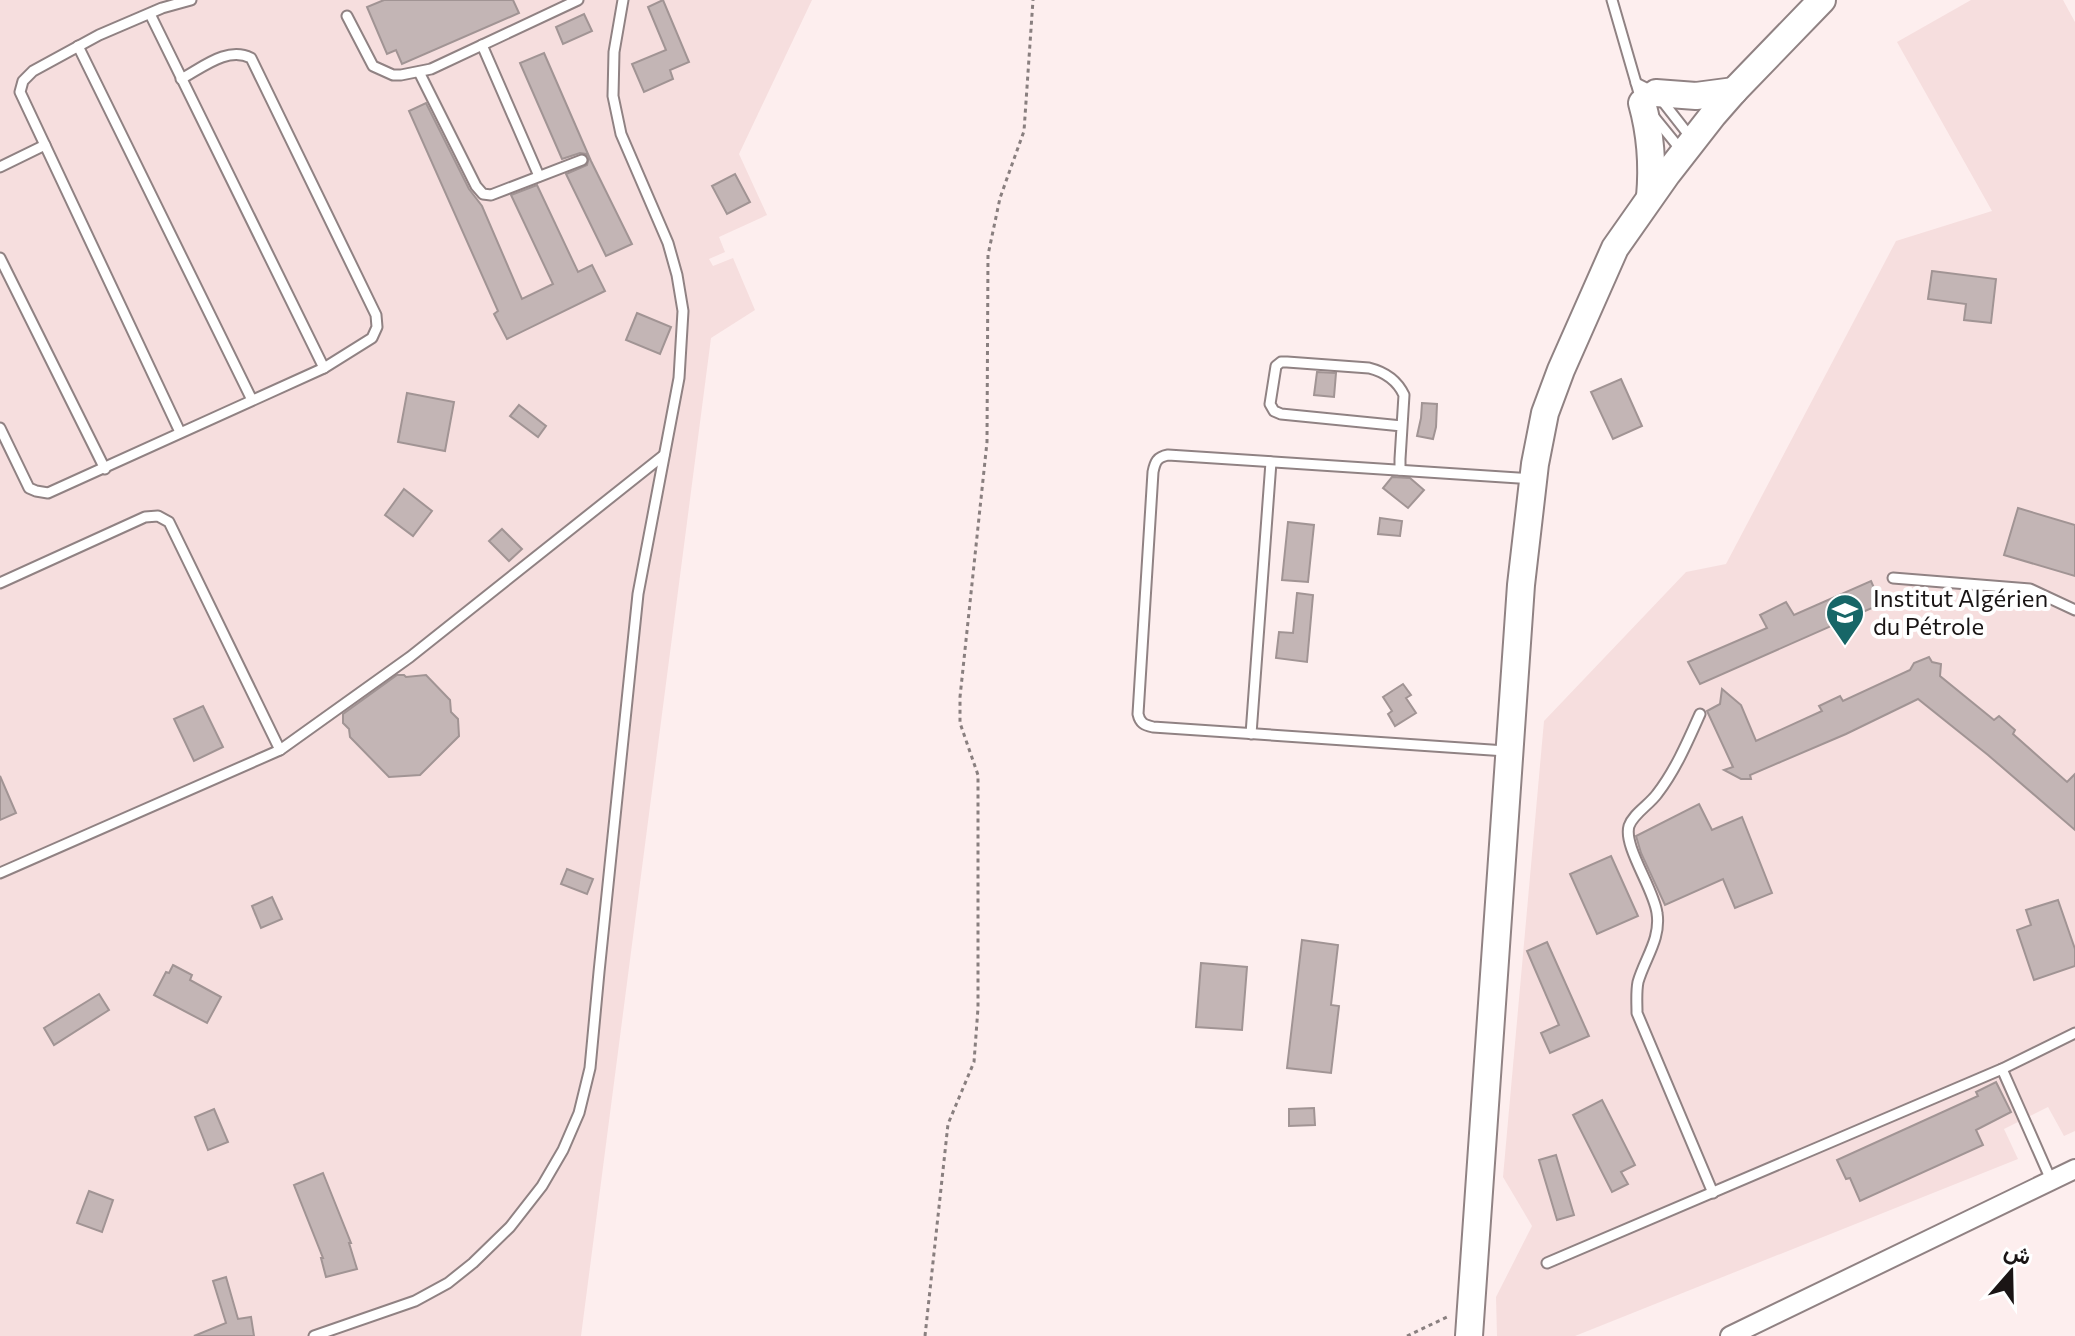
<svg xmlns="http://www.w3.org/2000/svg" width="2075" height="1336" font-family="Commissioner,Vazirmatn,sans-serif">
<rect width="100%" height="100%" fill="#fdeeee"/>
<g fill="#f6dede">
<path d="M 0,0 L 812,0 L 739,154 L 767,215 L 719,237 L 725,252 L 709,259 L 713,266 L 733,258 L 755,310 L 711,338 L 581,1336 L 0,1336 Z"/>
<path d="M 1971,0 L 2063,0 L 2075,22 L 2075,1131 L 2064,1136 L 2048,1107 L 2004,1129 L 2018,1159 L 1575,1336 L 1497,1336 L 1496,1297 L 1532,1226 L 1503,1177 L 1544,721 L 1686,572 L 1726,564 L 1896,241 L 1992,211 L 1897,42 Z"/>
</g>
<g fill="#c3b5b5" stroke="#a19494" stroke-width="2">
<path d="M 384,0 L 513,0 L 519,13 L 402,64 L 396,50 L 387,54 L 367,7 Z"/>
<path d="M 663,0 L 689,62 L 670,70 L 673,79 L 644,92 L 632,64 L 666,50 L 648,7 Z"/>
<path d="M 584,14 L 592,31 L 563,44 L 556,27 Z"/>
<path d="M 544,53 L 591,161 L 632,244 L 606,256 L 566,174 L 587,165 L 589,157 L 586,154 L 580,153 L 562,159 L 520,63 Z"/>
<path d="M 426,103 L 469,189 L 482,206 L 522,299 L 553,284 L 511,195 L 537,185 L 578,272 L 592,265 L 605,291 L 507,339 L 494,314 L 498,311 L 409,111 Z"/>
<path d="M 735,174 L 750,202 L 727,214 L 712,186 Z"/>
<path d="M 1932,271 L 1996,279 L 1991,323 L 1964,320 L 1966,304 L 1928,299 Z"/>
<path d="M 637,313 L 671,327 L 660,354 L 626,340 Z"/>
<path d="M 1317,372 L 1336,373 L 1334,397 L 1314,395 Z"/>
<path d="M 1621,379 L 1642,426 L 1613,439 L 1591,392 Z"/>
<path d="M 407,393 L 454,402 L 445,451 L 398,442 Z"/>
<path d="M 1422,403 L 1437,404 L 1436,427 L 1433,439 L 1417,436 L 1421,418 Z"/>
<path d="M 519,405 L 546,426 L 538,437 L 510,416 Z"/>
<path d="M 1392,477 L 1410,478 L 1424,490 L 1408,508 L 1383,488 Z"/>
<path d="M 404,489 L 432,511 L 413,536 L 385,515 Z"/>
<path d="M 2018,508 L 2075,525 L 2075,576 L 2004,555 Z"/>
<path d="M 1380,518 L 1402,521 L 1400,536 L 1378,534 Z"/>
<path d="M 1288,522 L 1314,525 L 1308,582 L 1282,580 Z"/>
<path d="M 502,529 L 522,549 L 509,561 L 489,541 Z"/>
<path d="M 1871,581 L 1881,604 L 1700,684 L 1688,662 L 1767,628 L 1760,615 L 1786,602 L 1794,615 Z"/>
<path d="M 1297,593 L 1313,595 L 1307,662 L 1276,658 L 1279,632 L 1293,633 Z"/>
<path d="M 1929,657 L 1932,662 L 1941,664 L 1940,676 L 1994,720 L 1999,716 L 2015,730 L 2013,734 L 2067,782 L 2075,774 L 2075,830 L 1988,755 L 1918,699 L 1846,734 L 1750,775 L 1751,779 L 1741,779 L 1724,770 L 1733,767 L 1707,711 L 1720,704 L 1722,689 L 1741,705 L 1756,741 L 1822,711 L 1819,706 L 1840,696 L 1843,701 L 1910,670 L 1914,663 Z"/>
<path d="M 397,675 L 404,675 L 406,677 L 426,675 L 450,700 L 451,712 L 458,719 L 459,736 L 420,775 L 389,777 L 350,737 L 349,729 L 343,723 L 343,714 Z"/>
<path d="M 1403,684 L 1411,695 L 1406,698 L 1416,713 L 1395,726 L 1388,714 L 1392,711 L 1383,697 Z"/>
<path d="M 203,706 L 223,747 L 194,761 L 174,719 Z"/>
<path d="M 0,776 L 16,813 L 0,820 Z"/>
<path d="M 1699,804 L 1712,830 L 1742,817 L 1772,893 L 1735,908 L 1723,879 L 1665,905 L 1641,853 L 1636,836 Z"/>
<path d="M 1611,856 L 1638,916 L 1597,934 L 1570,874 Z"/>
<path d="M 567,869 L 593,879 L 587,894 L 561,884 Z"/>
<path d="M 272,897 L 282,919 L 261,928 L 252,906 Z"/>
<path d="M 2058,900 L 2075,949 L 2075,966 L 2034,980 L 2017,930 L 2031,925 L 2026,910 Z"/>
<path d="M 1302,940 L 1338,945 L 1331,1005 L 1339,1006 L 1331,1073 L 1287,1068 Z"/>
<path d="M 1547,942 L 1589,1036 L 1550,1053 L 1541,1033 L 1559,1025 L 1527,951 Z"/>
<path d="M 1201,963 L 1247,967 L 1242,1030 L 1196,1027 Z"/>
<path d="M 173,965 L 192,975 L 190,980 L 221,997 L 207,1023 L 154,995 L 166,972 L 169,973 Z"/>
<path d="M 99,994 L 109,1010 L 54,1045 L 44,1028 Z"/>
<path d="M 1996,1082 L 2011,1112 L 1976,1130 L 1983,1145 L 1860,1201 L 1850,1178 L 1846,1179 L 1837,1160 L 1978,1096 L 1976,1092 Z"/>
<path d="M 1602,1100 L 1635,1165 L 1621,1172 L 1628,1184 L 1612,1192 L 1573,1115 Z"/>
<path d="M 1314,1108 L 1315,1125 L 1289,1126 L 1289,1109 Z"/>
<path d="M 214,1109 L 228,1142 L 208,1150 L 195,1117 Z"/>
<path d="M 1556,1155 L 1574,1215 L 1557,1220 L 1539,1160 Z"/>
<path d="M 323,1173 L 351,1243 L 349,1243 L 357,1269 L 326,1277 L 321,1258 L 323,1258 L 294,1185 Z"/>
<path d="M 89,1191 L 113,1200 L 102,1232 L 77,1223 Z"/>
<path d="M 226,1277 L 238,1319 L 251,1317 L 254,1336 L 194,1336 L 226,1323 L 213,1281 Z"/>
</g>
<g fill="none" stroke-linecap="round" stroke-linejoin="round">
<defs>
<g id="service">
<path d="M 1612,0 L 1641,100"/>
<path d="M 150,14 L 324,368"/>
<path d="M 347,16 L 373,66 L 393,75 L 401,75 L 431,69 L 578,0"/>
<path d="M 482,45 L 539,176"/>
<path d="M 78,46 L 252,400"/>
<path d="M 419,72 L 476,186 L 483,194 L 491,195 L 582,160"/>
<path d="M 1636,83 L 1656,93 L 1692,139"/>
<path d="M 1655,118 L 1681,150"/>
<path d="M 0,167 L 45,145"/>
<path d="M 0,258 L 105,469"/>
<path d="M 0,428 L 29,488 L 36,491 L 48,493 L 324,368 L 372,338 L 377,327 L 376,315 L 251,58 C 227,46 202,68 181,79"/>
<path d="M 180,432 L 20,92 L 23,81 L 33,71 L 99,35 L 162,8 L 191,0"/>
<path d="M 1400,470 L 1400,459 L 1404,395 C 1397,380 1385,372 1369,368 L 1287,362 L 1281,362 L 1276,366 L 1270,404 L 1274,411 L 1281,414 L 1402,426"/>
<path d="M 1893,578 L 2030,589 L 2075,610"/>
<path d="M 0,583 L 145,517 L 158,516 L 169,522 L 280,750"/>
<path d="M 1700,714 C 1688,741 1675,771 1657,794 C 1649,805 1633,814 1629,826 C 1623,846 1654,889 1657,913 C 1661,939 1645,958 1638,982 C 1636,992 1637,1003 1637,1013 L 1713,1193"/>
<path d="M 1251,734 L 1271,462"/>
<path d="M 1506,751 L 1153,727 C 1144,725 1140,723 1138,714 L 1153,472 C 1155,462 1157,457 1168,455 L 1532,479"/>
<path d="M 0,873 L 280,750 L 410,657 L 664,455"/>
<path d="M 2002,1069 L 2051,1180"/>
<path d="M 1547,1263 L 2002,1069 L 2075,1033"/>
<path d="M 314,1336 L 415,1301 L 448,1283 L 473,1263 L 510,1227 L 542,1186 L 563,1150 L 579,1113 L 590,1068 L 599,972 L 638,594 L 679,378 L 683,311 L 677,275 L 668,243 L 621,134 L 613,96 L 614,52 L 623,0"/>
</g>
<path id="minor" d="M 1730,1336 L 2075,1169"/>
<g id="secondary">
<path d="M 1656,93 L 1696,96 L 1734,91"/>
<path d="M 1642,103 C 1651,135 1653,164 1650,197"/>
<path d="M 1469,1336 L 1521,585 L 1535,464 L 1545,413 L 1561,370 L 1615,248 L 1667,174 L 1713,115 L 1734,91 L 1822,0"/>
</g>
</defs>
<use href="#service" stroke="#908283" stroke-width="13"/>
<use href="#minor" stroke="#908283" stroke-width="22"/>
<use href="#secondary" stroke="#908283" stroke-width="30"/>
<g stroke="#897f7f" stroke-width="3" stroke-dasharray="4 4" stroke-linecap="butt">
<path d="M 925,1336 L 948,1124 L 974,1062 L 978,1008 L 978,775 L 960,723 L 960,697 L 987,442 L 988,255 L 1000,198 L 1024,131 L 1033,0"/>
<path d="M 1407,1336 L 1447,1317"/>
</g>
<use href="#service" stroke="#fff" stroke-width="9"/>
<use href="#minor" stroke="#fff" stroke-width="18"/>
<use href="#secondary" stroke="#fff" stroke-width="26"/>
</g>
<defs>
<symbol id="university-pin" viewBox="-11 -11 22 30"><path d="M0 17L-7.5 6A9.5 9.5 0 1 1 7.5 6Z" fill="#176667" stroke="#fff"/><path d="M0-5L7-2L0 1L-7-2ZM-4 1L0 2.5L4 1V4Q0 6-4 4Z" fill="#fff"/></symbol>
</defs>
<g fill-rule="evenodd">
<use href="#university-pin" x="1823" y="591" width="44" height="60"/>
</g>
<g text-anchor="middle" stroke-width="8" stroke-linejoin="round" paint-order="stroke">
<g font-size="24" fill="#1a1515" stroke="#fff" text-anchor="start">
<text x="1873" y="607">Institut Algérien<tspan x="1873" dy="28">du Pétrole</tspan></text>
</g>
</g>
<g transform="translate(2011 1272) rotate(20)" stroke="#ffffff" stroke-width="6" paint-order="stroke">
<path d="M0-6L14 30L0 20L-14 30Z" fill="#1a1515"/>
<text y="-12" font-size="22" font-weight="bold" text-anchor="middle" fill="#1a1515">ش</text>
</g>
</svg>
